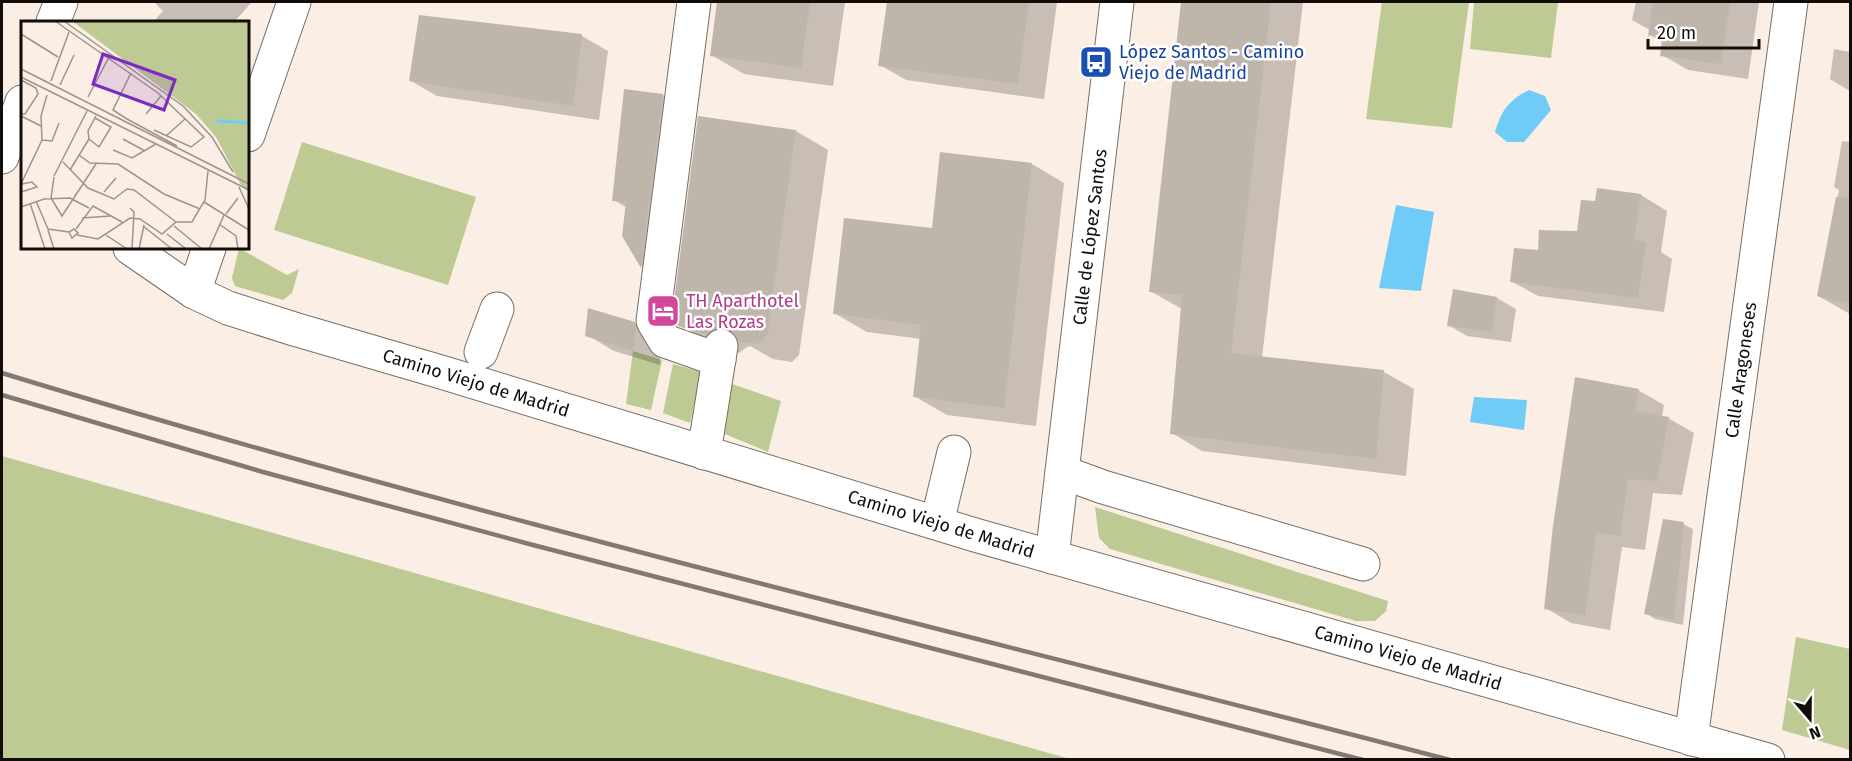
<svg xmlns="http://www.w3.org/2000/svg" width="1852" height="761" font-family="'Fira Sans',sans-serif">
<rect width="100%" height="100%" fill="#fbeee4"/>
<g fill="#bdca94">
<path d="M 1382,2 L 1469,2 L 1452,128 L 1366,119 Z"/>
<path d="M 1474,2 L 1558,2 L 1551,58 L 1470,49 Z"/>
<path d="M 302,142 L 476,197 L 448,285 L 274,230 Z"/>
<path d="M 239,248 L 287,275 L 299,269 L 292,293 L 283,300 L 235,286 L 232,278 Z"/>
<path d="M 633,351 L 662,360 L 651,410 L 626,404 Z"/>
<path d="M 673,364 L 702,372 L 690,423 L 663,413 Z"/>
<path d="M 732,384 L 781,401 L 768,452 L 720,432 Z"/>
<path d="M 2,456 L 1070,759 L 2,759 Z"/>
<path d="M 1095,507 L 1388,601 L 1386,611 L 1375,621 L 1356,621 L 1110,549 L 1099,538 Z"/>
<path d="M 1796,637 L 1850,649 L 1850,750 L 1782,730 Z"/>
</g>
<g fill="#6eccf7">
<path d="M 1529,90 L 1545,96 L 1551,110 L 1524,142 L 1507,142 L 1495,132 C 1501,111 1509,100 1529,90 Z"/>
<path d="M 1396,205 L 1434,212 L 1421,291 L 1379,288 Z"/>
<path d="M 1474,397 L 1527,400 L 1524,430 L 1470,422 Z"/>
</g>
<g fill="#0003">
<path d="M 154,2 L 252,2 L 234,22 L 153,22 L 163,11 Z"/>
<path d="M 719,2 L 845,2 L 833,86 L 744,74 L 711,55 Z"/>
<path d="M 888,2 L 1057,2 L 1044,99 L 906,80 L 880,65 Z"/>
<path d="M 1182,2 L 1303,2 L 1262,358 L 1384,372 L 1414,389 L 1406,476 L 1202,451 L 1172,433 L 1182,309 L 1150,291 Z"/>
<path d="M 1636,2 L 1759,2 L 1748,79 L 1688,70 L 1662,55 L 1663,43 L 1650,35 L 1650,30 L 1632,20 Z"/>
<path d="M 582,36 L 608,51 L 599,120 L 437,96 L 411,81 Z"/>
<path d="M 1834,49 L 1850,52 L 1850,91 L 1830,79 Z"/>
<path d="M 663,95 L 689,110 L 667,282 L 642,267 L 623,236 L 627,208 L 614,200 Z"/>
<path d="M 796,131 L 828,150 L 799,355 L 792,362 L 773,359 L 750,346 L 747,347 L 739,353 L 712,344 L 679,324 Z"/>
<path d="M 1842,141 L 1850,142 L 1850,314 L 1818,296 L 1839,190 L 1834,187 Z"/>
<path d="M 1032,164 L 1064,183 L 1036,426 L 947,415 L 914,396 L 921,339 L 867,332 L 834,313 L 933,230 Z"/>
<path d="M 1641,195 L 1667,211 L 1661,252 L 1672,259 L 1664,312 L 1538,296 L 1511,281 L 1539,252 L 1579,233 L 1596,202 Z"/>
<path d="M 1497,298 L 1516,309 L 1511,342 L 1467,336 L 1448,325 Z"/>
<path d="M 634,323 L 661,339 L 660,365 L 614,351 L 587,335 Z"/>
<path d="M 1638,390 L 1664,405 L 1662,417 L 1668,418 L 1694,433 L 1682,495 L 1653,493 L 1645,550 L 1622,547 L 1610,630 L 1571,623 L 1546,608 Z"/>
<path d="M 1683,524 L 1693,529 L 1683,625 L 1655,619 L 1646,613 Z"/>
</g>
<g fill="#bfb6ab">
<path d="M 717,2 L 810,2 L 801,68 L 710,56 Z"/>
<path d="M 887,2 L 1029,2 L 1018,84 L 878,66 Z"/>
<path d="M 1181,2 L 1271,2 L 1231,353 L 1384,370 L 1376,459 L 1170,434 L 1182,295 L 1149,292 Z"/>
<path d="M 1653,2 L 1730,2 L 1721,64 L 1660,56 L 1663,33 L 1648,36 Z"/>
<path d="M 419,15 L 582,34 L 573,106 L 409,81 Z"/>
<path d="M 624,89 L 663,94 L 641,268 L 622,236 L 626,202 L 612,201 Z"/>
<path d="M 698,116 L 796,130 L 767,336 L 758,344 L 739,341 L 733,332 L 724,328 L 714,329 L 706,335 L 678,326 L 672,317 Z"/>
<path d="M 940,152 L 1032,163 L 1004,408 L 913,397 L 921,325 L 833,314 L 844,218 L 932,228 Z"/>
<path d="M 1597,188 L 1641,194 L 1634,240 L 1646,242 L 1638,298 L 1510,282 L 1514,248 L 1538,250 L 1539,230 L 1577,231 L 1581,200 L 1595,201 Z"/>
<path d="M 1836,197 L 1851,198 L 1851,305 L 1817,296 Z"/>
<path d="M 1453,289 L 1497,297 L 1492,332 L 1447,326 Z"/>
<path d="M 588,308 L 635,322 L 636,328 L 633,351 L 585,336 Z"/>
<path d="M 1575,377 L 1639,389 L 1635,411 L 1669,417 L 1657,481 L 1628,479 L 1620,536 L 1596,533 L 1585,616 L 1544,609 L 1553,526 Z"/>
<path d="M 1663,519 L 1684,522 L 1674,620 L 1644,614 Z"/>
</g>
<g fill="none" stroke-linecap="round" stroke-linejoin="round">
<defs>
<g id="minor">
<path d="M 694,2 L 653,321 L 665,341 L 719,360"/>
<path d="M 53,22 L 61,2"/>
<path d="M 248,135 L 294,2"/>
<path d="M 2,157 L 22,102"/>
<path d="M 130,248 L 194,292 L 228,308 L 294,329 L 441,372 L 975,535 L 1768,760"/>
<path d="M 194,292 L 209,248"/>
<path d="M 481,352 L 497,309"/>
<path d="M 704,453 L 721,346"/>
<path d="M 1062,472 L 1103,487 L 1363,564"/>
<path d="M 937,523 L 954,452"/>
<path d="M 1052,557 L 1117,2"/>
<path d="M 1691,739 L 1791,2"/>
</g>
</defs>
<use href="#minor" stroke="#796e65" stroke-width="35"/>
<use href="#minor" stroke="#fff" stroke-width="33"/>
<g stroke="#817972" stroke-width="4.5">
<path d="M 2,373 C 479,519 966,634 1450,760"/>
<path d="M 2,395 L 263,472 L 533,545 L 1363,760"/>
</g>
</g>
<defs>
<symbol id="bus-square" viewBox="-11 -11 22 22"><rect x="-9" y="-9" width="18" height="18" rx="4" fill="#1a4fb4" stroke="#fff"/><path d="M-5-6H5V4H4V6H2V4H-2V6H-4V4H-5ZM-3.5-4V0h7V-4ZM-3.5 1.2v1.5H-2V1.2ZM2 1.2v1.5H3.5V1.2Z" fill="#fff"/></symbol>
<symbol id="hotel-square" viewBox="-11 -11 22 22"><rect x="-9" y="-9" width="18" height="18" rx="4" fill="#d1479c" stroke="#fff"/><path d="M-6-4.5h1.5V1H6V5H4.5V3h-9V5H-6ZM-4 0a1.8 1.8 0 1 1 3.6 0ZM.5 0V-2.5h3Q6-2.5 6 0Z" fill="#fff"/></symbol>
</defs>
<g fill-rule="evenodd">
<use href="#bus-square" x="1077" y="43" width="38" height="38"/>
<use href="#hotel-square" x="644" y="292" width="38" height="38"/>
</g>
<g text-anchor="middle" stroke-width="5" stroke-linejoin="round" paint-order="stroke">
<g font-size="18" fill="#164399" stroke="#fff" text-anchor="start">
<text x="1119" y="58">López Santos - Camino<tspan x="1119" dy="21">Viejo de Madrid</tspan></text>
</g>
<g font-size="18" fill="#120d0a" stroke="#fff">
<text transform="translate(1090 237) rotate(-83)" y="6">Calle de López Santos</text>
<text transform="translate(1741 370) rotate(-82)" y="6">Calle Aragoneses</text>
<text transform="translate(476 383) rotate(17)" y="6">Camino Viejo de Madrid</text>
<text transform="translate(941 524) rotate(17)" y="6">Camino Viejo de Madrid</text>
<text transform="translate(1408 658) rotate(16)" y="6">Camino Viejo de Madrid</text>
</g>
<g font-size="18" fill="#b23c85" stroke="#fff" text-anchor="start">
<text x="686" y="307">TH Aparthotel<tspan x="686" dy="21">Las Rozas</tspan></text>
</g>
</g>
<g transform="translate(21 21)">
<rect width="228" height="228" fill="#fbeee4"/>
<path d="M 51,0 L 228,0 L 228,171 L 221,166 L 195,116 L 175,93 Z" fill="#bdca94"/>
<path fill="none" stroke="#6eccf7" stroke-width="3" d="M 196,100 L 228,102"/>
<path fill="none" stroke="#9e948d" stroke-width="1.5" d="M 34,0 L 137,72 L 183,116 L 170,126 L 133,109M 43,0 L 162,85 L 191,116 L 212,151M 0,13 L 37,36M 0,48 L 228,163M 0,56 L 228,169M 0,59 L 15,67 L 17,73 L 4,93 L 0,93M 30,60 L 48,11M 39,64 L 53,34M 67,76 L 88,36M 125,93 L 140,75M 0,95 L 20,105M 106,98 L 92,89 L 110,52M 106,98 L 156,125M 145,115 L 164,98M 68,118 L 78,126 L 90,106 L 74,97M 68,118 L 67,110 L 75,95M 102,118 L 124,130M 21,119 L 31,120 L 38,102M 92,129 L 111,137 L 135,123M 58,134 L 69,142 L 97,143 L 143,173 L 179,188M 42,141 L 67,167 L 93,178 L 106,168 L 113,169 L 155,201M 49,149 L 68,118M 33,155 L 66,90M 33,156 L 30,177 L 41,195 L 75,143M 0,163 L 21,119 L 20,95 L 26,74M 218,166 L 228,188M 0,171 L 16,166 L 11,161 L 1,163M 83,171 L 95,157M 15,180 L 27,208 L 48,211 L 53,208 L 57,212 L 51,217 L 48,211M 183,181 L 228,209M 9,182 L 24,228M 0,186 L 23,178 L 49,177 L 68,187M 109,187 L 113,191 L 111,228M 205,193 L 217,177M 61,197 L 89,195M 198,203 L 215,215 L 217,228M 122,205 L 151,228M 153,205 L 181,228M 55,208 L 72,185 L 101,201M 27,209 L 33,228M 146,213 L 165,228M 56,214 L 77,218 L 109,197 L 119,198 L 141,213 L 155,201 L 171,201 L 184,179 L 187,150M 85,214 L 106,228M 118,228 L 123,204M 188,228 L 203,194"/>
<path fill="#7b2cbf" fill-opacity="0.15" stroke="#7b2cbf" stroke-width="3" d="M 82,33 L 154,59 L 143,89 L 72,63 Z"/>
<rect width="228" height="228" fill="none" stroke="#120d0a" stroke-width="3"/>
</g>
<rect width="1852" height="761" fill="none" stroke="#120d0a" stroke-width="6"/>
<g transform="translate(1810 719) rotate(160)" stroke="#ffffff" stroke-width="4.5" paint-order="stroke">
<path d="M0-4.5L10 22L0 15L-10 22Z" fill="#120d0a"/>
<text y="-9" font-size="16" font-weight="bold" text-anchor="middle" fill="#120d0a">N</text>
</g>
<path d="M1648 39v9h111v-9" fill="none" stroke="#120d0a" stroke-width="3"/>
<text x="1657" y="39" font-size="18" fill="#120d0a" stroke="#ffffff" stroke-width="4.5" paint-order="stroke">20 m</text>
</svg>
